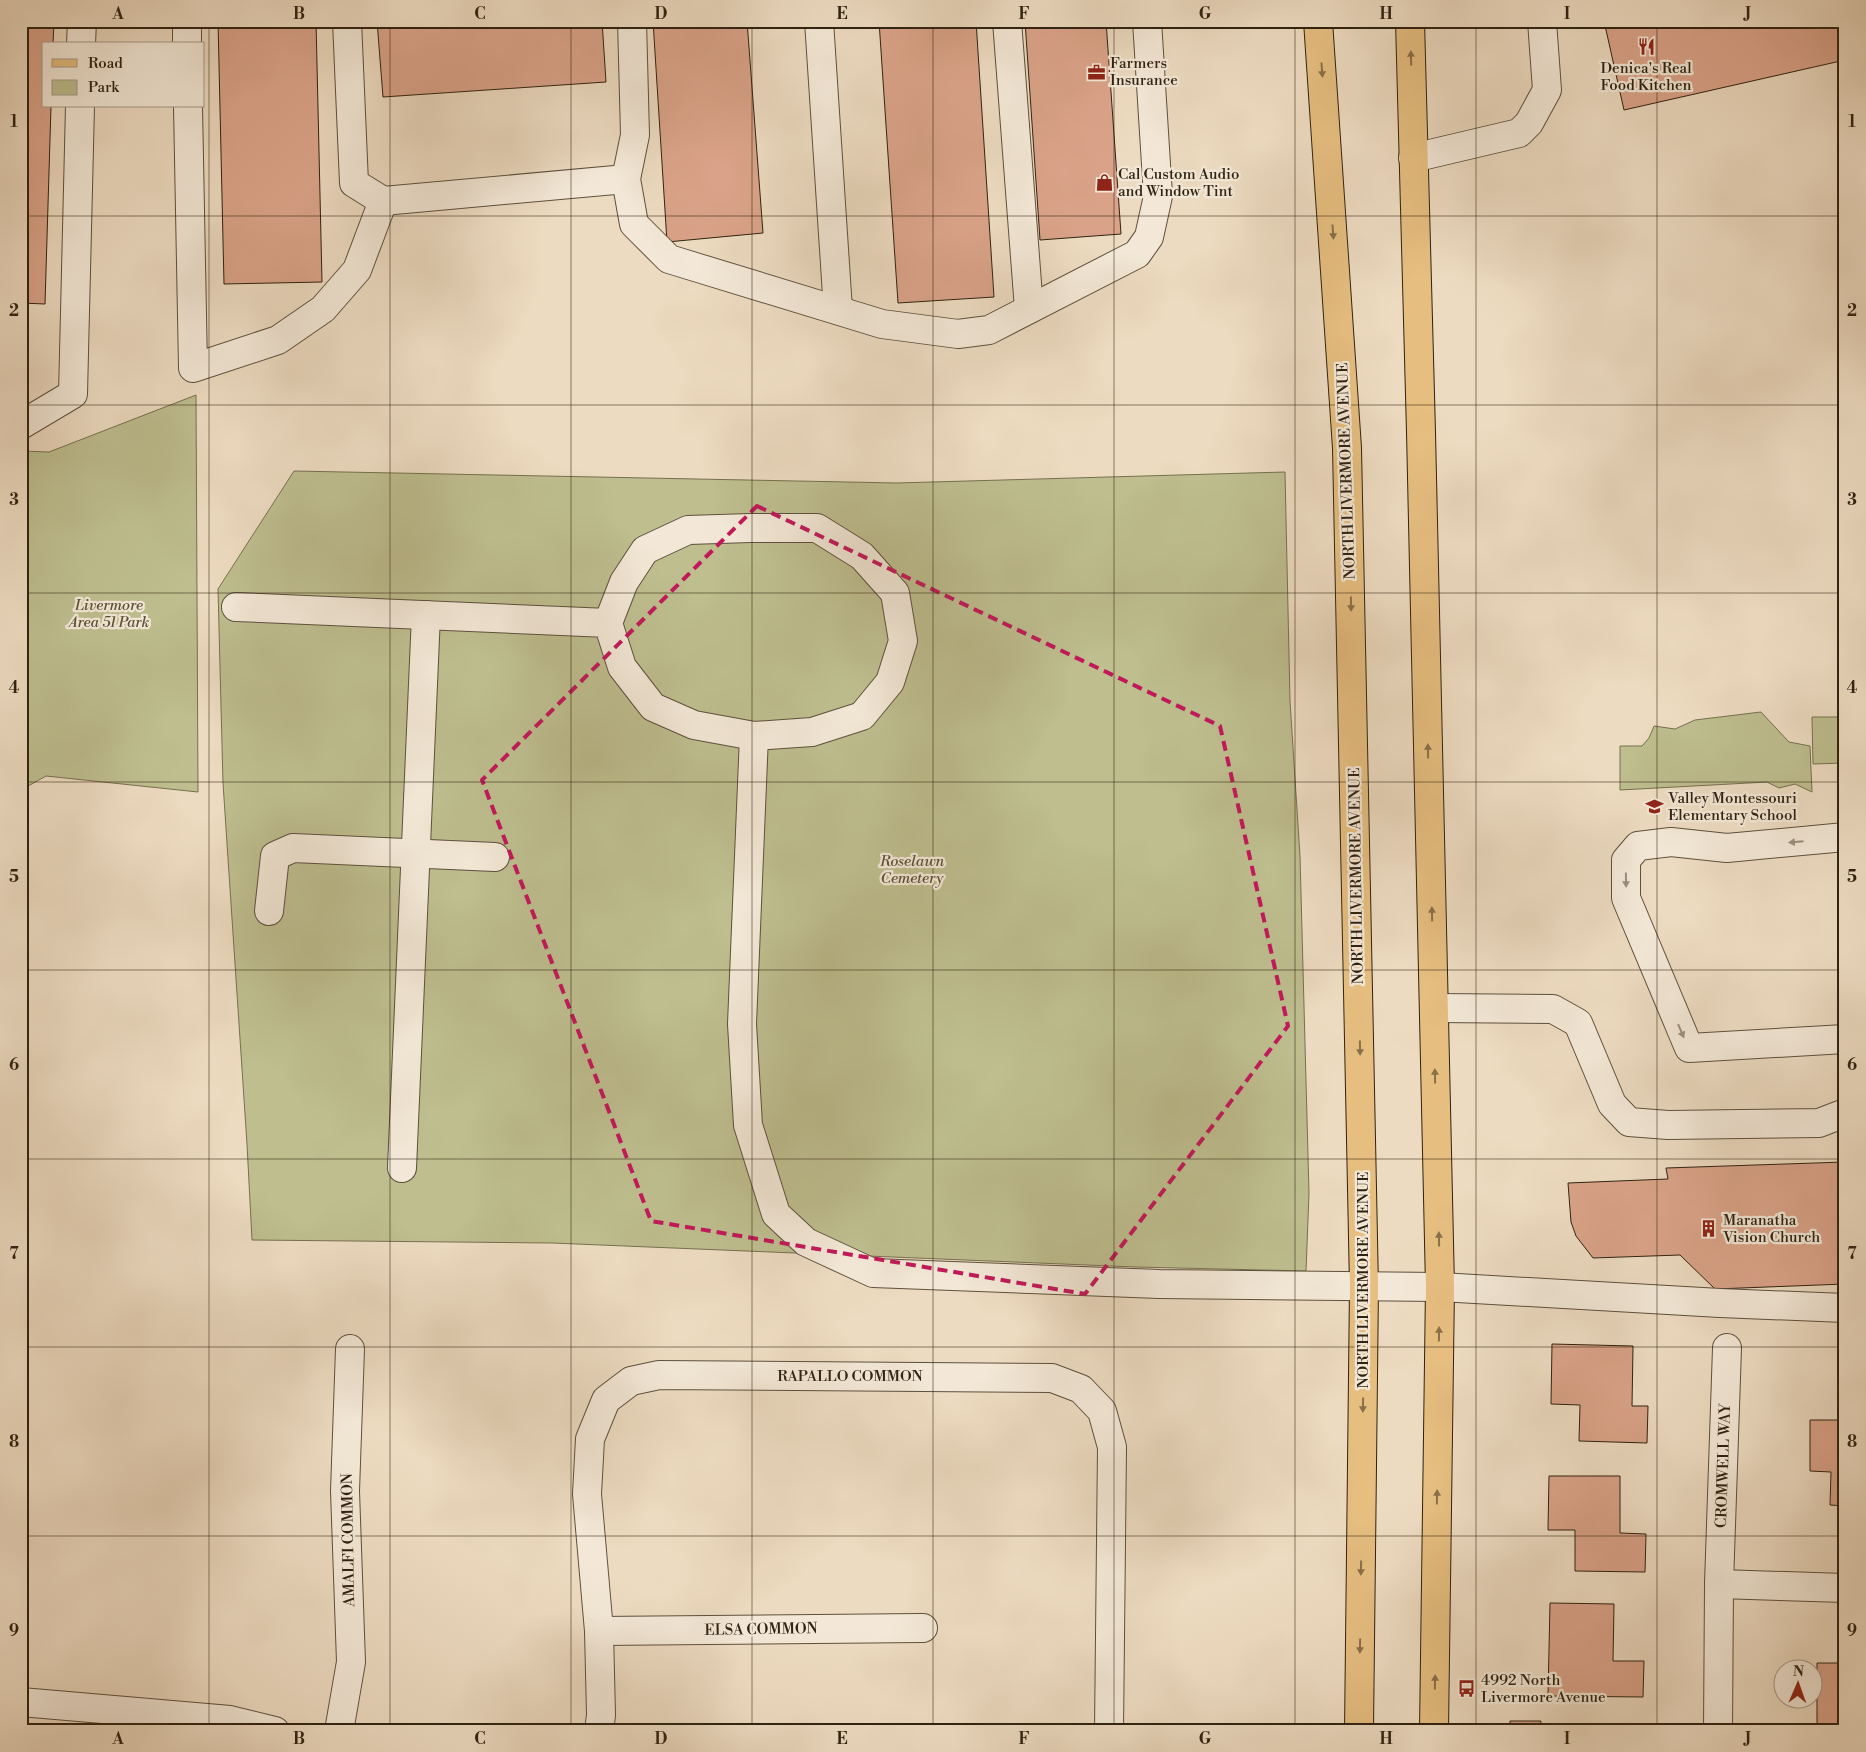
<svg xmlns="http://www.w3.org/2000/svg" width="1866" height="1752" font-family="'Libre Bodoni',serif">
<rect width="100%" height="100%" fill="#eddbc1"/>
<filter id="stains"><feTurbulence type="fractalNoise" baseFrequency=".004" numOctaves="4"/><feColorMatrix values="0 0 0 0 .2 0 0 0 0 .09 0 0 0 0 .02 0 0 0 .5 -.17"/></filter>
<radialGradient id="worn" r=".72"><stop offset=".6" stop-color="#630" stop-opacity="0"/><stop offset="1" stop-color="#630" stop-opacity=".3"/></radialGradient>
<g fill="#bebe8f" stroke="#767050">
<path d="M 196,395 L 198,792 L 46,776 L 21,790 L 21,451 L 49,452 Z"/>
<path d="M 294,471 L 897,483 L 1285,472 L 1290,701 L 1300,856 L 1309,1193 L 1306,1271 L 1135,1267 L 552,1243 L 252,1240 L 247,1144 L 223,783 L 218,589 Z"/>
<path d="M 1761,712 L 1789,742 L 1810,746 L 1812,792 L 1795,784 L 1779,788 L 1767,782 L 1620,790 L 1620,746 L 1642,746 L 1649,738 L 1654,726 L 1675,729 L 1695,720 Z"/>
<path d="M 1812,717 L 1845,717 L 1845,763 L 1813,764 Z"/>
</g>
<g fill="#daa389" stroke="#2f2211">
<path d="M 21,21 L 54,21 L 53,44 L 44,44 L 44,106 L 51,106 L 45,304 L 21,303 Z"/>
<path d="M 218,21 L 316,21 L 322,282 L 224,284 Z"/>
<path d="M 377,21 L 602,21 L 606,82 L 383,97 Z"/>
<path d="M 653,21 L 747,21 L 763,233 L 667,242 Z"/>
<path d="M 879,21 L 976,21 L 994,297 L 898,303 Z"/>
<path d="M 1025,21 L 1106,21 L 1121,234 L 1040,240 Z"/>
<path d="M 1604,21 L 1845,21 L 1845,60 L 1624,110 Z"/>
<path d="M 1845,1162 L 1845,1284 L 1715,1289 L 1680,1255 L 1593,1258 L 1576,1236 L 1571,1222 L 1568,1183 L 1668,1179 L 1666,1168 Z"/>
<path d="M 1552,1344 L 1633,1346 L 1632,1406 L 1648,1406 L 1647,1443 L 1579,1441 L 1580,1405 L 1551,1404 Z"/>
<path d="M 1810,1420 L 1845,1420 L 1845,1506 L 1830,1505 L 1831,1472 L 1810,1471 Z"/>
<path d="M 1549,1476 L 1620,1476 L 1620,1533 L 1646,1534 L 1645,1572 L 1575,1571 L 1575,1530 L 1548,1530 Z"/>
<path d="M 1550,1603 L 1614,1604 L 1613,1661 L 1644,1661 L 1643,1697 L 1548,1696 Z"/>
<path d="M 1817,1663 L 1845,1663 L 1845,1731 L 1794,1731 L 1794,1724 L 1817,1724 Z"/>
<path d="M 1510,1721 L 1541,1721 L 1540,1731 L 1510,1731 Z"/>
<rect x="1545" y="1729" width="74" height="2"/>
</g>
<g fill="none" stroke-linecap="round" stroke-linejoin="round">
<defs>
<g id="minor">
<path d="M 187,21 L 187,44"/>
<path d="M 347,21 L 354,183 L 383,201 L 626,179"/>
<path d="M 632,21 L 635,135 L 626,179 L 634,224 L 669,259 L 882,324 L 958,334 L 989,330 L 1137,254 L 1149,237 L 1158,196 L 1147,21"/>
<path d="M 819,21 L 838,310"/>
<path d="M 1007,21 L 1029,309"/>
<path d="M 81,44 L 82,21"/>
<path d="M 188,106 L 193,368 L 278,340 L 323,309 L 357,270 L 383,201"/>
<path d="M 1413,158 L 1519,133 L 1529,123 L 1547,90 L 1542,21"/>
<path d="M 21,425 L 73,394 L 80,106"/>
<path d="M 236,607 L 608,623 L 622,667 L 653,707 L 694,725 L 754,736 L 812,732 L 862,716 L 890,682 L 903,641 L 895,593 L 862,556 L 817,528 L 750,528 L 688,530 L 645,550 L 624,582 L 608,623"/>
<path d="M 754,736 L 742,1024 L 748,1125 L 776,1214 L 806,1242 L 873,1273 L 1159,1284 L 1440,1287 L 1720,1303 L 1845,1308"/>
<path d="M 1845,837 L 1727,848 L 1671,842 L 1638,846 L 1626,860 L 1626,898 L 1689,1048 L 1845,1039"/>
<path d="M 269,911 L 275,856 L 293,848 L 495,857"/>
<path d="M 1434,1008 L 1553,1009 L 1578,1023 L 1612,1104 L 1629,1122 L 1668,1125 L 1819,1123 L 1845,1113"/>
<path d="M 402,1168 L 426,615"/>
<path d="M 1719,1584 L 1845,1588"/>
<path d="M 599,1631 L 923,1628"/>
<path d="M 21,1702 L 230,1720 L 275,1731"/>
<path d="M 339,1731 L 351,1662 L 345,1491 L 350,1349"/>
<path d="M 599,1731 L 601,1715 L 599,1631 L 587,1494 L 590,1439 L 606,1400 L 631,1381 L 659,1375 L 1052,1378 L 1081,1389 L 1102,1411 L 1112,1447 L 1109,1731"/>
<path d="M 1718,1731 L 1719,1584 L 1727,1348"/>
</g>
<g id="major">
<path d="M 1318,21 L 1347,448 L 1364,1287 L 1359,1731"/>
<path d="M 1410,21 L 1421,432 L 1440,1287 L 1434,1731"/>
</g>
</defs>
<use href="#minor" stroke="#5e503d" stroke-width="30"/>
<use href="#major" stroke="#2f2211" stroke-width="30"/>
<use href="#minor" stroke="#f3e8d7" stroke-width="28"/>
<use href="#major" stroke="#e6be80" stroke-width="28"/>
</g>
<defs><path id="oneway-solid" d="M-6-.8H1V-3.2L6.5 0L1 3.2V.8H-6Z" transform="scale(1.25)"/></defs>
<g fill="#8a7048">
<use href="#oneway-solid" transform="translate(1411 58) rotate(-92)"/>
<use href="#oneway-solid" transform="translate(1322 70) rotate(86)"/>
<use href="#oneway-solid" transform="translate(1333 232) rotate(86)"/>
<use href="#oneway-solid" transform="translate(1351 604) rotate(89)"/>
<use href="#oneway-solid" transform="translate(1428 751) rotate(-91)"/>
<use href="#oneway-solid" transform="translate(1432 914) rotate(-91)"/>
<use href="#oneway-solid" transform="translate(1360 1048) rotate(89)"/>
<use href="#oneway-solid" transform="translate(1435 1076) rotate(-91)"/>
<use href="#oneway-solid" transform="translate(1439 1239) rotate(-91)"/>
<use href="#oneway-solid" transform="translate(1439 1334) rotate(-89)"/>
<use href="#oneway-solid" transform="translate(1363 1405) rotate(91)"/>
<use href="#oneway-solid" transform="translate(1437 1497) rotate(-89)"/>
<use href="#oneway-solid" transform="translate(1361 1568) rotate(91)"/>
<use href="#oneway-solid" transform="translate(1360 1646) rotate(91)"/>
<use href="#oneway-solid" transform="translate(1435 1682) rotate(-89)"/>
</g>
<g fill="#9b8f7e">
<use href="#oneway-solid" transform="translate(1796 842) rotate(175)"/>
<use href="#oneway-solid" transform="translate(1626 880) rotate(89)"/>
<use href="#oneway-solid" transform="translate(1681 1031) rotate(67)"/>
</g>
<path fill="none" stroke="#c2185b" stroke-width="4" stroke-dasharray="10 6" stroke-linejoin="round" d="M 757,506 L 1220,726 L 1288,1026 L 1085,1294 L 651,1221 L 482,780 Z"/>
<path fill="none" stroke="#2f2211" stroke-width="1" stroke-opacity="0.55" d="M 209,21 L 209,1731M 390,21 L 390,1731M 571,21 L 571,1731M 752,21 L 752,1731M 933,21 L 933,1731M 1114,21 L 1114,1731M 1295,21 L 1295,1731M 1476,21 L 1476,1731M 1657,21 L 1657,1731M 21,216 L 1845,216M 21,405 L 1845,405M 21,593 L 1845,593M 21,782 L 1845,782M 21,970 L 1845,970M 21,1159 L 1845,1159M 21,1347 L 1845,1347M 21,1536 L 1845,1536"/>
<defs>
<symbol id="restaurant-bare" viewBox="-9 -9 18 18"><path d="M-5-6h1v4h1v-4h1v4h1v-4h1v5L-1.5 .5V6h-2V.5L-5-1ZM5-6V6H3V1.5H1.5Q1.5-4 5-6Z" fill="#8f2418" stroke="#f3e8d7" stroke-width="2.5" paint-order="stroke"/></symbol>
<symbol id="office-bare" viewBox="-9 -9 18 18"><path d="M-6-3h4V-5.5h4V-3h4V5H-6ZM-1-4.5V-3h2v-1.5ZM-6 0V1H6V0Z" fill="#8f2418" stroke="#f3e8d7" stroke-width="2.5" paint-order="stroke"/></symbol>
<symbol id="shop-bare" viewBox="-9 -9 18 18"><path d="M-5-2.5h2.3a2.7 3.5 0 0 1 5.4 0H5L5.5 6h-11ZM-1.5-2.5h3a1.5 2.3 0 0 0-3 0Z" fill="#8f2418" stroke="#f3e8d7" stroke-width="2.5" paint-order="stroke"/></symbol>
<symbol id="school-bare" viewBox="-9 -9 18 18"><path d="M0-5L7-2L0 1L-7-2ZM-4 1L0 2.5L4 1V4Q0 6-4 4Z" fill="#8f2418" stroke="#f3e8d7" stroke-width="2.5" paint-order="stroke"/></symbol>
<symbol id="building-bare" viewBox="-9 -9 18 18"><path d="M-4-6H4V6H1V3H-1V6H-4ZM-2.5-4.3h1.7v1.8h-1.7ZM.8-4.3h1.7v1.8H.8ZM-2.5-1h1.7V.8h-1.7ZM.8-1h1.7V.8H.8Z" fill="#8f2418" stroke="#f3e8d7" stroke-width="2.5" paint-order="stroke"/></symbol>
<symbol id="bus-bare" viewBox="-9 -9 18 18"><path d="M-5-6H5V4H4V6H2V4H-2V6H-4V4H-5ZM-3.5-4V0h7V-4ZM-3.5 1.2v1.5H-2V1.2ZM2 1.2v1.5H3.5V1.2Z" fill="#8f2418" stroke="#f3e8d7" stroke-width="2.5" paint-order="stroke"/></symbol>
</defs>
<g fill-rule="evenodd">
<use href="#restaurant-bare" x="1634" y="34" width="25" height="25"/>
<use href="#office-bare" x="1084" y="60" width="25" height="25"/>
<use href="#shop-bare" x="1092" y="170" width="25" height="25"/>
<use href="#school-bare" x="1642" y="794" width="25" height="25"/>
<use href="#building-bare" x="1696" y="1216" width="25" height="25"/>
<use href="#bus-bare" x="1454" y="1676" width="25" height="25"/>
</g>
<g text-anchor="middle" stroke-width="4.5" stroke-linejoin="round" paint-order="stroke">
<g font-size="15" fill="#2f2211" stroke="#f3e8d7" text-anchor="start">
<text x="1110" y="68">Farmers<tspan x="1110" dy="17">Insurance</tspan></text>
<text x="1646" y="73" text-anchor="middle">Denica's Real<tspan x="1646" dy="17">Food Kitchen</tspan></text>
<text x="1118" y="179">Cal Custom Audio<tspan x="1118" dy="17">and Window Tint</tspan></text>
<text x="1668" y="803">Valley Montessouri<tspan x="1668" dy="17">Elementary School</tspan></text>
<text x="1723" y="1225">Maranatha<tspan x="1723" dy="17">Vision Church</tspan></text>
<text x="1481" y="1685">4992 North<tspan x="1481" dy="17">Livermore Avenue</tspan></text>
</g>
<g font-size="15" fill="#2f2211" stroke="#f3e8d7">
<text transform="translate(1346 471) rotate(-92)" y="5">NORTH LIVERMORE AVENUE</text>
<text transform="translate(1356 876) rotate(-91)" y="5">NORTH LIVERMORE AVENUE</text>
<text transform="translate(1363 1280) rotate(-90)" y="5">NORTH LIVERMORE AVENUE</text>
<text x="850" y="1381">RAPALLO COMMON</text>
<text transform="translate(1723 1466) rotate(-88)" y="5">CROMWELL WAY</text>
<text transform="translate(348 1540) rotate(-91)" y="5">AMALFI COMMON</text>
<text transform="translate(761 1629) rotate(-1)" y="5">ELSA COMMON</text>
</g>
<g font-size="15" font-style="italic" fill="#5a5137" stroke="#f3e8d7">
<text x="109" y="610">Livermore<tspan x="109" dy="17">Area 51 Park</tspan></text>
<text x="912" y="866">Roselawn<tspan x="912" dy="17">Cemetery</tspan></text>
</g>
</g>
<rect width="1866" height="1752" fill="none" stroke="#eddbc1" stroke-width="55"/>
<rect x="42" y="42" width="162" height="65" fill="#f3e8d7" stroke="#a59988"/>
<rect x="52" y="59" width="25" height="8" fill="#e6be80" stroke="#a59988"/>
<text x="88" y="68" font-size="15" fill="#2f2211">Road</text>
<rect x="52" y="80" width="25" height="15" fill="#bebe8f" stroke="#a59988"/>
<text x="88" y="92" font-size="15" fill="#2f2211">Park</text>
<g transform="translate(1798 1684) rotate(2)"><circle r="24" fill="#f3e8d7" stroke="#a59988"/>
<path d="M0-4L9 19L0 12L-9 19Z" fill="#8f2418"/>
<text y="-8" font-size="14" font-weight="bold" text-anchor="middle" fill="#2f2211">N</text>
</g>
<rect x="28" y="28" width="1810" height="1696" fill="none" stroke="#2f2211" stroke-width="2"/>
<g font-size="16" text-anchor="middle" font-weight="bold" fill="#2f2211">
<text x="118" y="19">A</text>
<text x="299" y="19">B</text>
<text x="480" y="19">C</text>
<text x="661" y="19">D</text>
<text x="842" y="19">E</text>
<text x="1024" y="19">F</text>
<text x="1205" y="19">G</text>
<text x="1386" y="19">H</text>
<text x="1567" y="19">I</text>
<text x="1748" y="19">J</text>
<text x="14" y="127">1</text>
<text x="1852" y="127">1</text>
<text x="14" y="316">2</text>
<text x="1852" y="316">2</text>
<text x="14" y="505">3</text>
<text x="1852" y="505">3</text>
<text x="14" y="693">4</text>
<text x="1852" y="693">4</text>
<text x="14" y="882">5</text>
<text x="1852" y="882">5</text>
<text x="14" y="1070">6</text>
<text x="1852" y="1070">6</text>
<text x="14" y="1259">7</text>
<text x="1852" y="1259">7</text>
<text x="14" y="1447">8</text>
<text x="1852" y="1447">8</text>
<text x="14" y="1636">9</text>
<text x="1852" y="1636">9</text>
<text x="118" y="1744">A</text>
<text x="299" y="1744">B</text>
<text x="480" y="1744">C</text>
<text x="661" y="1744">D</text>
<text x="842" y="1744">E</text>
<text x="1024" y="1744">F</text>
<text x="1205" y="1744">G</text>
<text x="1386" y="1744">H</text>
<text x="1567" y="1744">I</text>
<text x="1748" y="1744">J</text>
</g>
<rect width="100%" height="100%" filter="url(#stains)"/>
<rect width="100%" height="100%" fill="url(#worn)"/>
</svg>
